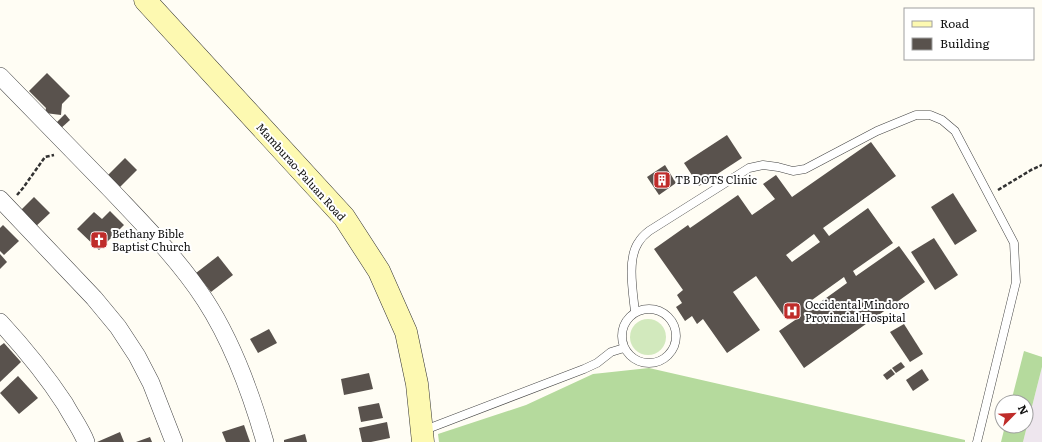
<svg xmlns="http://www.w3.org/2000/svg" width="1042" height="442" font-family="Literata,serif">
<rect width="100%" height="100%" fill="#fffdf4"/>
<path fill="#eee6ee" d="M 1042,367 L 1042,442 L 1023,442 Z"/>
<circle fill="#d2e9bd" cx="648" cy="337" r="18"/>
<g fill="#b5da9d">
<path d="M 1024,351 L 1042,357 L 1042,367 L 1023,442 L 1001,442 L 1005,426 L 1026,426 L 1026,402 L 1011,402 Z"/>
<path d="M 649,368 L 965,440 L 965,442 L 439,442 L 438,434 L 526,405 L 593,374 Z"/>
</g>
<g fill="#59524d" fill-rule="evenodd">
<path d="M 47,73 L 70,96 L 62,104 L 61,115 L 45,113 L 46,108 L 29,91 Z"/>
<path d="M 65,114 L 70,120 L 59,130 L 54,125 Z"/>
<path d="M 727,135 L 742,158 L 699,186 L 684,163 Z"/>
<path d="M 871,142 L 896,176 L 823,228 L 829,236 L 868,208 L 893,243 L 853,271 L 856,276 L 899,246 L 925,282 L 804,368 L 779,331 L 801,316 L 797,311 L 786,319 L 756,276 L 733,292 L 760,330 L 727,353 L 703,319 L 697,324 L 692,316 L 685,321 L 676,307 L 682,303 L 677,295 L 683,290 L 654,249 L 688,225 L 690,228 L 738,195 L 752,215 L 775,199 L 763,184 L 776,175 L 792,197 ZM 814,234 L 820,242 L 792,262 L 786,255 ZM 844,277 L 847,283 L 808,311 L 805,305 Z"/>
<path d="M 125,158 L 137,170 L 119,188 L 107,176 Z"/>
<path d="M 665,165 L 676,183 L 659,195 L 647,177 Z"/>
<path d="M 953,193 L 977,231 L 955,245 L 931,207 Z"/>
<path d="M 34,197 L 50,213 L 33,229 L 18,213 Z"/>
<path d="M 110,211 L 124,225 L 99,250 L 77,229 L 94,212 L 102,219 Z"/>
<path d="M 3,225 L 19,241 L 4,255 L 0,251 L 0,228 Z"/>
<path d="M 934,238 L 958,275 L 935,290 L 911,252 Z"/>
<path d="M 0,254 L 7,262 L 0,269 Z"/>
<path d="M 218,256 L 233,275 L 211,292 L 196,273 Z"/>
<path d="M 904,324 L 923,354 L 910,362 L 890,332 Z"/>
<path d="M 269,329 L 277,343 L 258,353 L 250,339 Z"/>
<path d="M 4,343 L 21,362 L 0,382 L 0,346 Z"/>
<path d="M 901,362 L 905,367 L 896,373 L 892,368 Z"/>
<path d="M 891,369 L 895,374 L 887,380 L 883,375 Z"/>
<path d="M 922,369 L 929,380 L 913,391 L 906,380 Z"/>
<path d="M 369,373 L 373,389 L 344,395 L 341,379 Z"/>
<path d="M 18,376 L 38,398 L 19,414 L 0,393 Z"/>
<path d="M 379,403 L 383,418 L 361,422 L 358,407 Z"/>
<path d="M 387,422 L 390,438 L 371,442 L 362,442 L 359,428 Z"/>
<path d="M 244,425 L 250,442 L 226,442 L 222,432 Z"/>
<path d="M 120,432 L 124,442 L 97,442 Z"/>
<path d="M 305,434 L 307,442 L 284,442 L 284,440 Z"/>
<path d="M 150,437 L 152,442 L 136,442 Z"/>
</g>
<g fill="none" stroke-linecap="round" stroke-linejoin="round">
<defs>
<g id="lane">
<circle cx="649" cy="336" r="27"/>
<path d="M 635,312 C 633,292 627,260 638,243 C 641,238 645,234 649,231 L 749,168 L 763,165 L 778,167 L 793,171 L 805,169 L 877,131 L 916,115 L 930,115 L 942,120 L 955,131 L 1014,243 L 1016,282 L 977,442"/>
<path d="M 422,431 L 584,369 L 597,363 L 611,352 L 624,348"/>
</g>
<g id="street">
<path d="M 0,76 C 37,114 75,153 112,191 C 145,226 179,260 205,300 C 233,343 251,393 265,442"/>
<path d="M 0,199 L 94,298 L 118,327 L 137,356 L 151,383 L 174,442"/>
<path d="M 0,322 C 24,348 46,375 65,404 C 72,417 81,429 86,442"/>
</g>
<path id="secondary" d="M 145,0 L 344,217 L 379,271 L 406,332 L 417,384 L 423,442"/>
</defs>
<use href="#lane" stroke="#434343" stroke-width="9"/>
<use href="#street" stroke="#434343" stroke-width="18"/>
<use href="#secondary" stroke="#323232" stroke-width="23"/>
<g stroke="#323232" stroke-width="2.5" stroke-dasharray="4 2" stroke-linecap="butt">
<path d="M 998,190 L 1031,170 L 1042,165"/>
<path d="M 17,195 L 23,188 L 45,157 L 54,155"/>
</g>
<use href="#lane" stroke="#fff" stroke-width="8"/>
<use href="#street" stroke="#fff" stroke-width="17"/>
<use href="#secondary" stroke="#fdf9b1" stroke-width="22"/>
</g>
<defs>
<symbol id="building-square" viewBox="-11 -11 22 22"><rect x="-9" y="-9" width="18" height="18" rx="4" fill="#bf2c2a" stroke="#fff"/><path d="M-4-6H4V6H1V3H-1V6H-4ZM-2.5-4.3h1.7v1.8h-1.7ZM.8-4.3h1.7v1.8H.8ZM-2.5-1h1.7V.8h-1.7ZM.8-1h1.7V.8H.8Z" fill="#fff"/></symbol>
<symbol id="church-square" viewBox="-11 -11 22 22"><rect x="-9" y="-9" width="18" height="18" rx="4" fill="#bf2c2a" stroke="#fff"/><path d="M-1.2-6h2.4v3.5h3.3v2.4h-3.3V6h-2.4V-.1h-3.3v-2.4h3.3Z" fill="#fff"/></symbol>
<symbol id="hospital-square" viewBox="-11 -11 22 22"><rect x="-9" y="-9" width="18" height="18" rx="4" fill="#bf2c2a" stroke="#fff"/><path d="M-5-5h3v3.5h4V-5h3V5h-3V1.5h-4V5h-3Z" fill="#fff"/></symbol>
</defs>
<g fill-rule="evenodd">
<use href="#building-square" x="652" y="170" width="20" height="20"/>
<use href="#church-square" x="89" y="230" width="20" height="20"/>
<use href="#hospital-square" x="782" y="301" width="20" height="20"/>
</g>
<g text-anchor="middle" stroke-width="4" stroke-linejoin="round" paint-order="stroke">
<g font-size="11" fill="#101010" stroke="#fff">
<text transform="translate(301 172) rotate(48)" y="4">Mamburao-Paluan Road</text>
</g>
<g font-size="11" fill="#101010" stroke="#fff" text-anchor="start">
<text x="675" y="184">TB DOTS Clinic</text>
<text x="112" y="238">Bethany Bible<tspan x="112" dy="13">Baptist Church</tspan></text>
<text x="805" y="309">Occidental Mindoro<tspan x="805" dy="13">Provincial Hospital</tspan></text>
</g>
</g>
<rect x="904" y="8" width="130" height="52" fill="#ffffff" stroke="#9f9f9f"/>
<rect x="912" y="21" width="20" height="6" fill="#fdf9b1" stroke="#9f9f9f"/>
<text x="940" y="28" font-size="12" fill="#101010">Road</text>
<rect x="912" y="38" width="20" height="12" fill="#59524d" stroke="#9f9f9f"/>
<text x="940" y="48" font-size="12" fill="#101010">Building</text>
<g transform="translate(1014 414) rotate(66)"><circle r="19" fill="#ffffff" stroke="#9f9f9f"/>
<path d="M0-3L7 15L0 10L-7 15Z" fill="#bf2c2a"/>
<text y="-6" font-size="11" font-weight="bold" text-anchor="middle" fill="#101010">N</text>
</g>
</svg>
